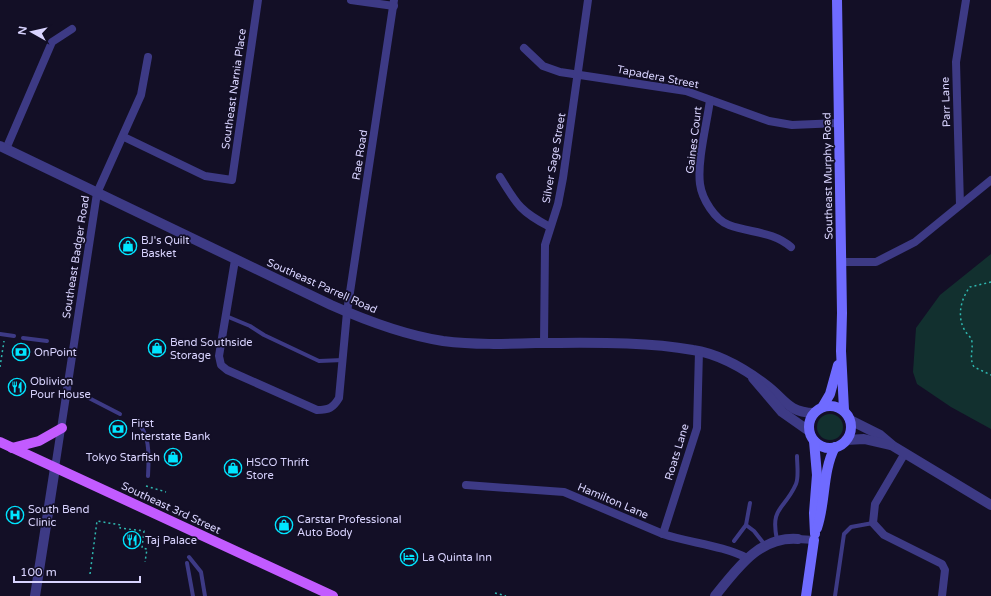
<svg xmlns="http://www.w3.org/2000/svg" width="991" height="596" font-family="'Varela Round',sans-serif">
	<rect width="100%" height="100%" fill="#130f26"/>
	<g fill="#12302f">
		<path d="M991,254V429L951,407L917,384L913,372L916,328L940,295Z"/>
		<circle cx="830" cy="427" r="13"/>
	</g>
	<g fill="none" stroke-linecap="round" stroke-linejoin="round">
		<g stroke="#2fb8b0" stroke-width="1.5" stroke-dasharray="2 3" stroke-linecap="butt">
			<path d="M991,282L970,287C961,298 957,316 964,329C966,334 971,336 972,342C973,351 969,358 974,367L991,375"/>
			<path d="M0,367L4,341"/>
			<path d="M146,486L166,492"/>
			<path d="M90,574L97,521L121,525L120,528L144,531L142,548L147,549L145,562"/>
			<path d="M495,593L506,596"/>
		</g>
		<g stroke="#3d3a85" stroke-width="4">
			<path d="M226,316L250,326L264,335L319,361L343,360"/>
			<path d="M0,334L14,336"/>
			<path d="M23,338L47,341"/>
			<path d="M87,397L120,414"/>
			<path d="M133,420C151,429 149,458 148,476"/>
			<path d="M746,525L754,531L765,545"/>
			<path d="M777,540C770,506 784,511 796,484C799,477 797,464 797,456"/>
			<path d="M734,541L746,525L750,503"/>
			<path d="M189,557L201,572L205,596"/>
			<path d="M187,563L193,596"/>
			<path d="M835,596L844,534L851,527L873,523"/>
		</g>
		<g stroke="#3d3a85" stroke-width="8">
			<path d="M351,0L394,6"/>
			<path d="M524,48L543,66L560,72L686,91L769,121L792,125L839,123"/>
			<path d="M710,100C707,123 697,161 700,184C702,199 715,220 729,225C750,233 773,231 791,247"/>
			<path d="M124,137L205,176L232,180L258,0"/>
			<path d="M6,149L52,42L72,29"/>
			<path d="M500,177C517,205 521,212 550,227"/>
			<path d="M960,205L956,62L966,0"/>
			<path d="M235,260L219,356L221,365L227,370L317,410C329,410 333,408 339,398L347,312L394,0"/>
			<path d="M841,262H876L915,242L991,180"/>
			<path d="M544,343L545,245L558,204L563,178L588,0"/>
			<path d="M905,453L875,504L873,523L884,535L942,564L945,570L942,596"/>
			<path d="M55,468L97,193L141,95L148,57"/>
			<path d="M466,485L564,492L663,534C690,543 721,545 747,558"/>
			<path d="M663,534L697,428L699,351"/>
			<path d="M798,539L814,540"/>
		</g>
		<g stroke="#3d3a85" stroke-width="10">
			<path d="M0,146L331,305C367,321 404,335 443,341C474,345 505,344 536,343C588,343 642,341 693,350C720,354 745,369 766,385C785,399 787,412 814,413"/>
			<path d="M753,378L782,412L809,431"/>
			<path d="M850,420L880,435L893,446L991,505"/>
			<path d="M846,440L864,439L890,445"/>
			<path d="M35,596L55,468"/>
			<path d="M715,596C737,569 759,536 798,539"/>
		</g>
		<g stroke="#6f6bff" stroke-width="10">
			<path d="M837,0L842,313L841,351L844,410"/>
			<circle cx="830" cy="427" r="21"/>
			<path d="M823,406L830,394L838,365"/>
			<path d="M814,441L817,475L814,513L815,534"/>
			<path d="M817,528C826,502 822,472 835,447"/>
			<path d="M806,596L814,540"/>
		</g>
		<g stroke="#c25bff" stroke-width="10">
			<path d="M0,442L333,596"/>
			<path d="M12,448L39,441L62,428"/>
		</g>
	</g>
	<defs>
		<symbol id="shop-ring" viewBox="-11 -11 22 22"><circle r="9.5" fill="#130f26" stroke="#00e5ff" stroke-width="1.5"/><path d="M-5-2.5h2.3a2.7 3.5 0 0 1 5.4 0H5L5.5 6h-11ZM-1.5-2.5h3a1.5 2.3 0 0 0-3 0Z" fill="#00e5ff"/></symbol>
		<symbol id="bank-ring" viewBox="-11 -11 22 22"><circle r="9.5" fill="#130f26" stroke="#00e5ff" stroke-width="1.5"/><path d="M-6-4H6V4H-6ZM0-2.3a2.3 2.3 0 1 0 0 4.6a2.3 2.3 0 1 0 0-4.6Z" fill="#00e5ff"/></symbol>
		<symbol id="restaurant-ring" viewBox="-11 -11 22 22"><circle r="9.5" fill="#130f26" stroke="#00e5ff" stroke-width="1.5"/><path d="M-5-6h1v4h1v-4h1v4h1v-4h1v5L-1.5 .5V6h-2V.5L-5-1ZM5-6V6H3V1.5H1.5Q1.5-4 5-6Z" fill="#00e5ff"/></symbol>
		<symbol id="hospital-ring" viewBox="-11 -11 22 22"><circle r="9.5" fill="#130f26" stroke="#00e5ff" stroke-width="1.5"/><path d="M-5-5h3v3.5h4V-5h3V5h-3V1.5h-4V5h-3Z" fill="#00e5ff"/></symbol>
		<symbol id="hotel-ring" viewBox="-11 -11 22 22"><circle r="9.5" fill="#130f26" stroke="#00e5ff" stroke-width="1.5"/><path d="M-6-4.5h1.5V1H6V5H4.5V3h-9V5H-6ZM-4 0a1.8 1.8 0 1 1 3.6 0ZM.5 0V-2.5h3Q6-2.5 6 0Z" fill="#00e5ff"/></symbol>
	</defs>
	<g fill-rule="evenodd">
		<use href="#shop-ring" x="118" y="236" width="20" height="20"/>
		<use href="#shop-ring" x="147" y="338" width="20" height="20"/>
		<use href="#bank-ring" x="11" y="342" width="20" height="20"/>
		<use href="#restaurant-ring" x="7" y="377" width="20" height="20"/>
		<use href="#bank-ring" x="108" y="419" width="20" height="20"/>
		<use href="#shop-ring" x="163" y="447" width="20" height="20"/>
		<use href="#shop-ring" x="223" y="458" width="20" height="20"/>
		<use href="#hospital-ring" x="5" y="505" width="20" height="20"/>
		<use href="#shop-ring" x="274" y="515" width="20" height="20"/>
		<use href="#restaurant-ring" x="122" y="530" width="20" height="20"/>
		<use href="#hotel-ring" x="399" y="547" width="20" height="20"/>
	</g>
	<g text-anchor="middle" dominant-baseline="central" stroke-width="3.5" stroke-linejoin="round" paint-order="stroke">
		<g font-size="11" fill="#d9d4ff" stroke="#130f26">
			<text transform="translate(658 77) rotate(11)">Tapadera Street</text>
			<text transform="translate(234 89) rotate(-82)">Southeast Narnia Place</text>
			<text transform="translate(946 102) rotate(-92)">Parr Lane</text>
			<text transform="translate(694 140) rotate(-83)">Gaines Court</text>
			<text transform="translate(360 155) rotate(-81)">Rae Road</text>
			<text transform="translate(554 158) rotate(-80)">Silver Sage Street</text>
			<text transform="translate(828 176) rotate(-91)">Southeast Murphy Road</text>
			<text transform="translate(76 257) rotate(-81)">Southeast Badger Road</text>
			<text transform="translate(322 286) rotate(24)">Southeast Parrell Road</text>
			<text transform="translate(677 452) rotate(-73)">Roats Lane</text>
			<text transform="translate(613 501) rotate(23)">Hamilton Lane</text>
			<text transform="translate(171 508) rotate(25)">Southeast 3rd Street</text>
		</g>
		<g font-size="11" fill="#d9d4ff" stroke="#130f26" text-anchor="start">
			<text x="141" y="240">BJ's Quilt<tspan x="141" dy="13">Basket</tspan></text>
			<text x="170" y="342">Bend Southside<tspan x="170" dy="13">Storage</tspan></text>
			<text x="34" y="352">OnPoint</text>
			<text x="30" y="381">Oblivion<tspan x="30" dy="13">Pour House</tspan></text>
			<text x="131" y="423">First<tspan x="131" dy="13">Interstate Bank</tspan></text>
			<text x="160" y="457" text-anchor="end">Tokyo Starfish</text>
			<text x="246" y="462">HSCO Thrift<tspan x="246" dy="13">Store</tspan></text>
			<text x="28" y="509">South Bend<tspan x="28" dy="13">Clinic</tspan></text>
			<text x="297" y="519">Carstar Professional<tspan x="297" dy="13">Auto Body</tspan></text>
			<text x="145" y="540">Taj Palace</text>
			<text x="422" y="557">La Quinta Inn</text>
		</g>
	</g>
	<g transform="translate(32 32) rotate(278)" stroke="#130f26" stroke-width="3" paint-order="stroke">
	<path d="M0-3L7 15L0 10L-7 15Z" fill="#d9d4ff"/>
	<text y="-6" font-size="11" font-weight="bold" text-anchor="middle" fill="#d9d4ff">N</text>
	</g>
	<path d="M14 576v6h126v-6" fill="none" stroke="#d9d4ff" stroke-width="2"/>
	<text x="20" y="576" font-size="12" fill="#d9d4ff" stroke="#130f26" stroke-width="3" paint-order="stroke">100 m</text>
</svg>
